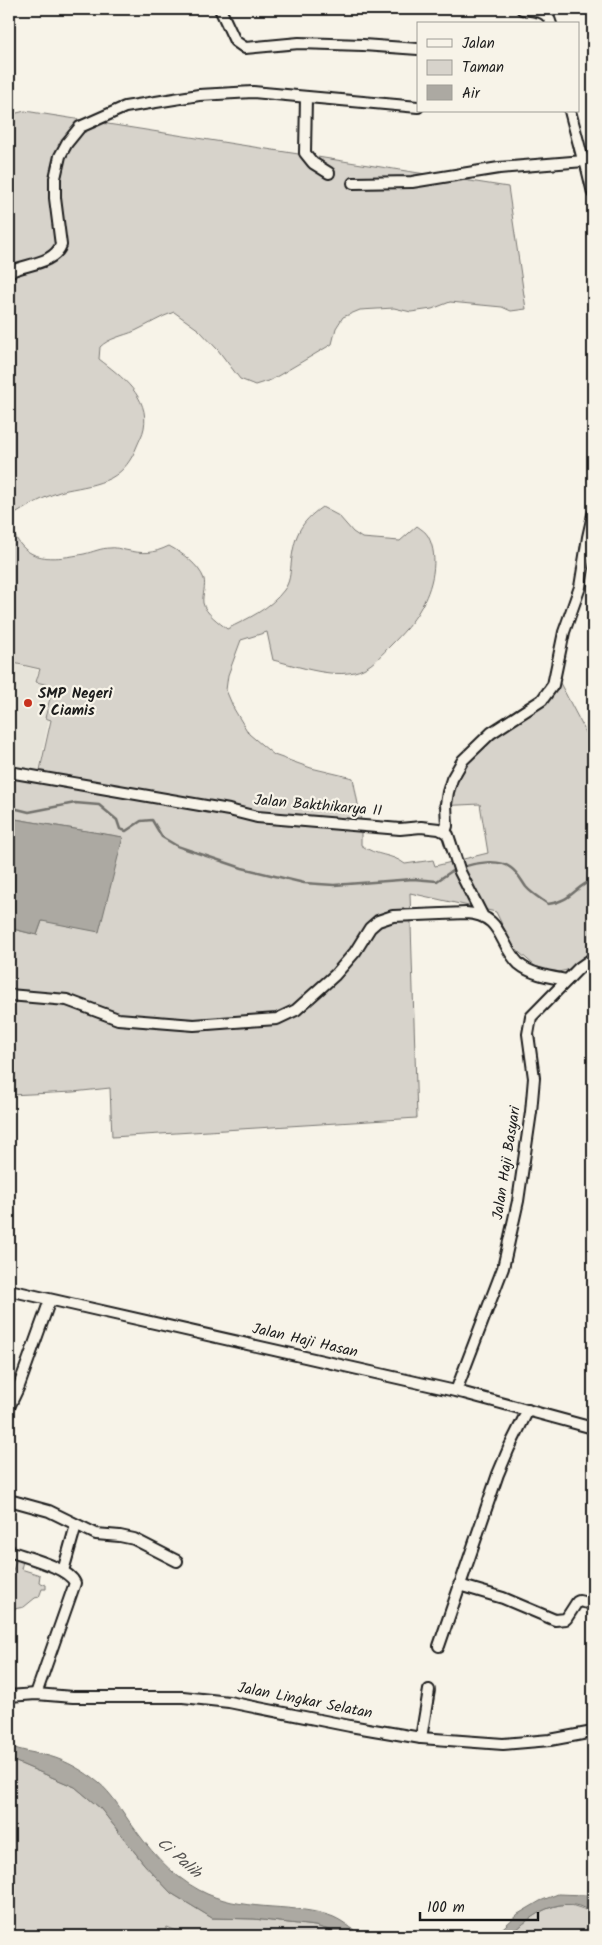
<svg xmlns="http://www.w3.org/2000/svg" width="602" height="1945" font-family="Kalam,sans-serif">
	<rect width="100%" height="100%" fill="#f7f3e8"/>
	<filter id="ink" filterUnits="userSpaceOnUse"><feTurbulence type="fractalNoise" baseFrequency=".02" numOctaves="2"/><feDisplacementMap in="SourceGraphic" scale="10" xChannelSelector="R" yChannelSelector="G"/><feConvolveMatrix kernelMatrix="1 2 1 2 8 2 1 2 1" color-interpolation-filters="sRGB"/></filter>
	<g filter="url(#ink)">
		<path fill="#e6e3d9" d="M9,663L38,670L35,683L51,687L44,719L49,720L38,774L9,768Z"/>
		<g fill="#d7d3cb" stroke="#7a7874">
			<path d="M25,111L508,187L526,309L511,311L502,307L450,302L432,309L411,312L394,308L360,310L343,317L336,328L332,344L271,380L255,385L240,379L218,350L199,330L174,312C160,317 148,325 135,331C123,336 109,338 100,347L99,359C121,376 150,397 144,428C143,434 139,441 137,446C132,459 124,471 111,478C97,485 82,487 67,490C46,495 26,507 9,518V115Z"/>
			<path d="M322,507L339,516L353,532L362,538L400,541L417,526C421,529 426,532 428,536C440,558 432,589 420,609C413,622 402,634 391,645C383,653 374,664 363,669C338,681 298,666 273,660L267,632L241,640L228,675L226,690L234,709L249,734L274,755L311,768L353,778L361,820V845C377,857 391,853 405,864L433,860L435,866L488,853L480,804L438,806C445,790 451,774 460,760C478,730 529,699 560,683L593,746V953L567,970L554,973L535,966L513,947L496,912L410,893L417,1118L112,1137L110,1088L73,1092L9,1095V928L37,935L42,921L122,837L9,818V775L38,779L51,720L45,718L53,686L36,682L40,669L9,662V519C20,563 47,561 84,554C93,552 101,548 110,548C115,547 120,549 125,550C144,554 152,554 169,546C182,553 199,565 204,579C206,586 202,595 203,603C205,613 220,623 227,629C247,619 270,609 284,590C290,582 290,574 291,565C294,537 299,523 322,507Z"/>
			<path d="M17,1559L23,1561L21,1569L40,1575L39,1582L46,1585V1589H42L39,1597L35,1598L24,1607L9,1610V1581Z"/>
			<path d="M9,1759L75,1787L100,1808L144,1864L171,1893L212,1918L254,1919L315,1926L329,1930L342,1936H189L167,1927L162,1936H9Z"/>
			<path d="M568,1904L593,1912V1936H510C527,1919 543,1906 568,1904Z"/>
		</g>
		<g fill="#aca9a2" stroke="#72716c">
			<path d="M9,818L123,837L99,932L42,921L37,935L9,928Z"/>
			<path d="M9,1746C22,1751 35,1753 49,1756C67,1761 84,1771 99,1783C111,1793 120,1808 129,1821C148,1848 169,1874 199,1890C242,1913 284,1902 328,1915C342,1919 351,1929 363,1936H342L329,1930L315,1926L254,1919L212,1918L171,1893L144,1864L100,1808L75,1787L9,1759Z"/>
			<path d="M558,1894L586,1895L593,1898V1912C561,1893 533,1913 510,1936H494L518,1914L540,1901Z"/>
		</g>
		<g fill="none" stroke-linecap="round" stroke-linejoin="round">
			<g stroke="#72716c" stroke-width="2.5">
				<path d="M9,807L29,812L75,803L99,805L117,820L120,829L126,831L141,821L152,820L162,837L177,846L242,868L304,883L334,885L413,879L437,881L455,869"/>
				<path d="M460,868C474,863 499,858 511,868C518,873 521,880 526,887C532,894 541,899 548,904C572,901 574,887 593,880"/>
			</g>
			<defs>
				<g id="minor">
					<path d="M220,9L235,41L245,48L299,43L363,45L418,49"/>
					<path d="M522,9C534,11 548,10 551,24"/>
					<path d="M306,97L305,153L313,163L329,173"/>
					<path d="M570,111L582,156L586,161L593,162"/>
					<path d="M585,160L593,193"/>
					<path d="M353,183L412,182L499,168L584,161"/>
					<path d="M9,272C25,264 54,264 61,245L55,198V178L60,156L67,143L80,127L125,107L199,95L253,92L418,107"/>
					<path d="M9,772L229,810L257,817L400,829L421,827L439,829L445,832L448,835L460,872L482,915"/>
					<path d="M445,832L447,826L446,804L448,792L452,779L463,760L491,733L542,700L553,685L564,632L580,587L588,537L593,515"/>
					<path d="M9,995L67,1000L118,1019L194,1025L277,1019L296,1010L335,975L355,952L370,928L378,921L393,916L466,913C503,915 498,943 519,964C532,975 551,977 567,980"/>
					<path d="M9,1290L464,1393L593,1428"/>
					<path d="M456,1391L503,1268L518,1201L531,1112L534,1078L528,1034L531,1017L579,968L593,958"/>
					<path d="M9,1407L19,1386L50,1300"/>
					<path d="M9,1500L49,1511L96,1534L120,1536L134,1539L177,1561"/>
					<path d="M9,1551C25,1557 68,1567 75,1583L36,1694"/>
					<path d="M63,1571L76,1525"/>
					<path d="M459,1585L503,1598L555,1620L566,1619L577,1602L579,1601L593,1604"/>
					<path d="M439,1646L498,1474L509,1448L528,1410"/>
					<path d="M9,1696L36,1694L73,1697H183L229,1702L350,1726L421,1738L503,1744L550,1740L593,1732"/>
					<path d="M421,1738L429,1690"/>
				</g>
			</defs>
			<use href="#minor" stroke="#1c1c1c" stroke-width="14"/>
			<use href="#minor" stroke="#f7f3e8" stroke-width="10"/>
		</g>
	</g>
	<circle fill="#c8321e" stroke="#f7f3e8" stroke-width="2" cx="28" cy="703" r="5"/>
	<g text-anchor="middle" dominant-baseline="central" stroke-width="4.5" stroke-linejoin="round" paint-order="stroke">
		<g font-size="15" font-weight="bold" fill="#1c1c1c" stroke="#f7f3e8" text-anchor="start">
			<text x="38" y="694">SMP Negeri<tspan x="38" dy="17">7 Ciamis</tspan></text>
		</g>
		<g font-size="15" fill="#1c1c1c" stroke="#f7f3e8">
			<text transform="translate(318 806) rotate(5)">Jalan Bakthikarya II</text>
			<text transform="translate(507 1163) rotate(-81)">Jalan Haji Basyari</text>
			<text transform="translate(305 1341) rotate(13)">Jalan Haji Hasan</text>
			<text transform="translate(305 1701) rotate(11)">Jalan Lingkar Selatan</text>
		</g>
		<g font-size="16" font-style="italic" fill="#565452" stroke="#f7f3e8">
			<text transform="translate(179 1858) rotate(41)">Ci Palih</text>
		</g>
	</g>
	<rect width="602" height="1945" fill="none" stroke="#f7f3e8" stroke-width="30"/>
	<rect x="15" y="15" width="572" height="1915" fill="none" stroke="#1c1c1c" stroke-width="2" filter="url(#ink)"/>
	<rect x="417" y="22" width="162" height="90" fill="#f7f3e8" stroke="#9f9d96"/>
	<rect x="427" y="39" width="25" height="8" fill="#f7f3e8" stroke="#9f9d96"/>
	<text x="462" y="48" font-size="15" fill="#1c1c1c">Jalan</text>
	<rect x="427" y="60" width="25" height="15" fill="#d7d3cb" stroke="#9f9d96"/>
	<text x="462" y="72" font-size="15" fill="#1c1c1c">Taman</text>
	<rect x="427" y="85" width="25" height="15" fill="#aca9a2" stroke="#9f9d96"/>
	<text x="462" y="98" font-size="15" fill="#1c1c1c">Air</text>
	<path d="M420 1912v8h118v-8" fill="none" stroke="#1c1c1c" stroke-width="2.5"/>
	<text x="427" y="1912" font-size="15" fill="#1c1c1c" stroke="#f7f3e8" stroke-width="4" paint-order="stroke">100 m</text>
</svg>
